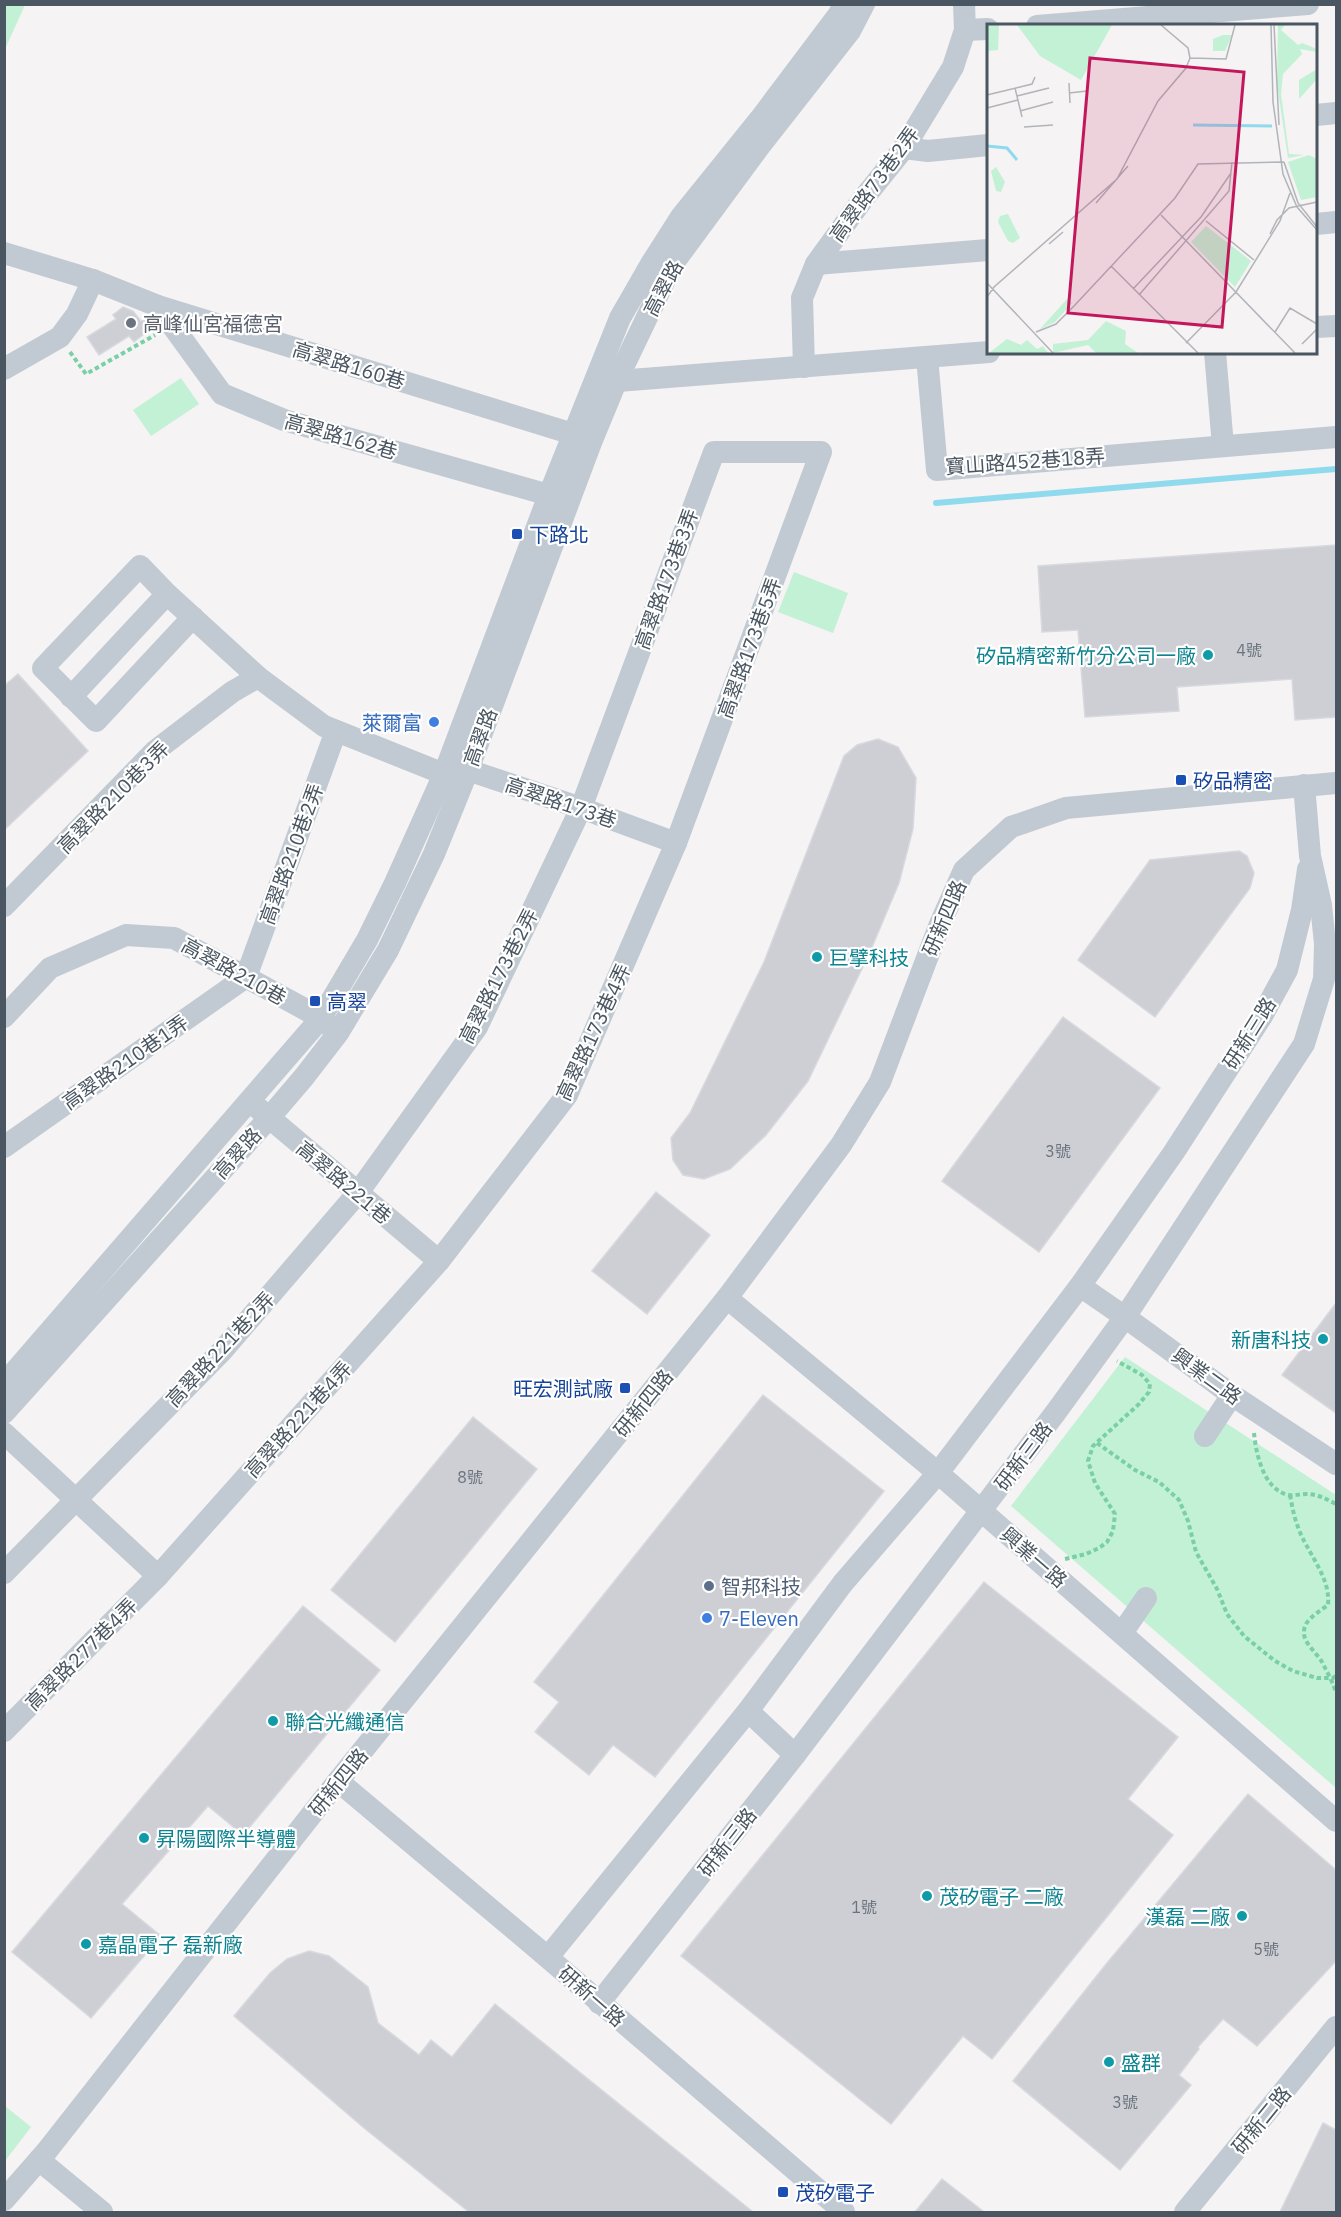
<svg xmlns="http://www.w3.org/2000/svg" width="1341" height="2217" font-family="'IBM Plex Sans','Noto Sans TC',sans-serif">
	<rect width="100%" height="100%" fill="#f5f3f3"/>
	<g fill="#c3f1d5">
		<path d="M5,4L25,5L5,49L4,5Z"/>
		<path d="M181,378L199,404L151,436L133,410Z"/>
		<path d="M794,572L848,593L833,633L778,612Z"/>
		<path d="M1125,1357L1336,1495V1788L1011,1506Z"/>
		<path d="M5,2106L31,2127L5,2161H4Z"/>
	</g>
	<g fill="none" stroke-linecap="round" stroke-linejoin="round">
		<path stroke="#90daee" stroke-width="6" d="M936,503L1336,469"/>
	</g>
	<g fill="#cdcfd5" stroke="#d7d9de" stroke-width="1.5">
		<path d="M123,307L133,311L141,321L152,320L155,325L134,342L129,336L99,355L87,337L116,319L113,315Z"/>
		<path d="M1336,545V717L1295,720L1292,679L1177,687L1179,711L1085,717L1078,630L1042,632L1038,566Z"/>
		<path d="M18,674L88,751L4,830V686Z"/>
		<path d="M878,739L898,747L916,778L913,829L899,883L870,952L808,1081L766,1135L730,1169L704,1179L683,1175L673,1160L671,1138L690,1113L764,962L844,756L857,745Z"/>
		<path d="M1239,851L1247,856L1254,873L1250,888L1155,1017L1078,960L1150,860Z"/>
		<path d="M1063,1017L1160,1088L1039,1252L942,1181Z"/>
		<path d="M656,1192L710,1235L647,1314L592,1271Z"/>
		<path d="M1336,1303V1413L1282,1375Z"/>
		<path d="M763,1395L884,1491L655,1777L613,1745L589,1775L535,1732L559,1702L534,1682Z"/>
		<path d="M473,1417L537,1469L395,1642L331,1590Z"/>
		<path d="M984,1582L1178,1737L1128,1799L1173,1835L992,2059L963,2036L891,2124L681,1956Z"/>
		<path d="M303,1606L380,1670L243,1835L208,1806L122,1904L161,1936L91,2018L12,1952Z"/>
		<path d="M1248,1794L1336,1870V1961L1257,2046L1223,2019L1198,2047L1199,2049L1179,2075L1191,2085L1120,2170L1013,2081L1107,1963Z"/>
		<path d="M309,1951L329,1956L368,1987L378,2023L419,2055L431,2040L452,2057L495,2004L753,2212H469L364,2128L234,2016L270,1973L287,1959Z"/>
		<path d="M1323,2123L1336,2130V2212H1280Z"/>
		<path d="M942,2179L984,2212H915Z"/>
	</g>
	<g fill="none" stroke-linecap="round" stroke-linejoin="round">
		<g stroke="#7ad0a6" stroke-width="4" stroke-dasharray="4.5 3" stroke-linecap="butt">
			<path d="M70,352L86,374L155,335"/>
			<path d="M1254,1433C1256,1453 1263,1489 1288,1495C1294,1496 1300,1494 1306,1494C1318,1494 1326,1499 1336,1504"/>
			<path d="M1097,1443L1135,1470L1159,1482L1179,1500L1188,1521L1196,1552L1217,1589L1227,1614L1244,1636L1275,1661L1293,1671L1317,1678H1333L1336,1676"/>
			<path d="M1290,1495C1292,1506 1294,1517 1298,1527C1307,1553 1331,1577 1328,1605C1321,1610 1310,1617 1306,1624C1298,1640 1315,1650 1322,1662C1327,1672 1333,1682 1336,1693"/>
			<path d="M1065,1559L1086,1554L1099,1548L1107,1542L1113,1531L1115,1514L1095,1483L1088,1461L1093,1446L1139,1404L1149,1392L1150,1384L1142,1375L1117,1361"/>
		</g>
		<g stroke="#c1cad2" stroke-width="22">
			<path d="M1037,26L1308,4"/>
			<path d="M965,30L988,29"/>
			<path d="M1316,115L1336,113"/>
			<path d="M904,148L928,151L988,145"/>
			<path d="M1316,224L1336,222"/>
			<path d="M4,253L93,280L158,306L586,438"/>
			<path d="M816,264L988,250"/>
			<path d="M158,306L222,394L284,420L563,499"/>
			<path d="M1316,327L1336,326"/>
			<path d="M1215,352L1223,446"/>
			<path d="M927,357L937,470L1336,437"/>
			<path d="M804,367L802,298L816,264L863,199L904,148L953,67L965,30L964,4"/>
			<path d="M4,369L60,337L77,314L93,280"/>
			<path d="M605,382L989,352"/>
			<path d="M193,617L96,721L43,668L140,566L167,594L258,677L324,726L444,774L468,770L581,808L676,843"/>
			<path d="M71,697L167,594"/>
			<path d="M4,906L155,751L232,692L258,677"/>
			<path d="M4,1017L50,968L126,935L174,938L321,1018L332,1028"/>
			<path d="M259,1109L439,1261"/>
			<path d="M4,1147L246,977L336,731"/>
			<path d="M1080,1286L1125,1317L1232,1395L1336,1464"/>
			<path d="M727,1298L938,1473L1336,1821"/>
			<path d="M4,1384L321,1018L367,940L395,883L444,774L549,495L620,318L651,264L681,217L760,119L839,14L844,4"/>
			<path d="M4,1413L269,1118L304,1077L338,1033L388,950L434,854L468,770L592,440L616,382L672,265L759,147L850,31L864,4"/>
			<path d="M4,1433L158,1576"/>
			<path d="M1205,1436L1232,1395"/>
			<path d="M4,1573L222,1351L357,1194L477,1027L581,808L714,452H821L676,843L567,1095L439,1261L158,1576L4,1731"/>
			<path d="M1122,1633L1146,1598"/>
			<path d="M748,1711L795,1755"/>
			<path d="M338,1781L539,1950L844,2212"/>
			<path d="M548,1957L748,1711L843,1583L938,1473L1080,1286L1174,1152L1262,1016L1287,970L1302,910L1308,869"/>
			<path d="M599,2003L795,1755L1056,1412L1125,1317L1304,1044L1324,979L1325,944L1321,905L1310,856L1304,785"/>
			<path d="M39,2160L102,2212"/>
			<path d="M4,2200L46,2152L338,1781L727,1298L841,1145L880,1082L940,924L964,870L1011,827L1066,808L1336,783"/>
			<path d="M1185,2212L1336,2027"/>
		</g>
	</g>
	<circle fill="#6b7280" stroke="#fff" stroke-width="2" cx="131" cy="323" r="6"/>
	<g fill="#1a4fb4" stroke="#fff" stroke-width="2">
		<rect x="511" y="528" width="12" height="12" rx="3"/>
		<rect x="1175" y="774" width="12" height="12" rx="3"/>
		<rect x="309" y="995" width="12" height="12" rx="3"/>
		<rect x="619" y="1382" width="12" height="12" rx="3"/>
		<rect x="777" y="2186" width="12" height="12" rx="3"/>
	</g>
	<g fill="#0f9aa8" stroke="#fff" stroke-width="2">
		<circle cx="1208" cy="655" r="6"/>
		<circle cx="817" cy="957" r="6"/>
		<circle cx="1323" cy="1339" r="6"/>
		<circle cx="273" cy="1721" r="6"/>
		<circle cx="144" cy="1838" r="6"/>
		<circle cx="927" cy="1896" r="6"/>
		<circle cx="1242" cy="1916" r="6"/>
		<circle cx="86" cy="1944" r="6"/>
		<circle cx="1109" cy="2062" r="6"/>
	</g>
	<g fill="#3f7fe0" stroke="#fff" stroke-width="2">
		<circle cx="434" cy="722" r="6"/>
		<circle cx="707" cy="1618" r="6"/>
	</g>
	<circle fill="#5c6f8a" stroke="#fff" stroke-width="2" cx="709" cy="1586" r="6"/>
	<g text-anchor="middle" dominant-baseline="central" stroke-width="4.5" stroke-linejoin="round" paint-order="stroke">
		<g font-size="16" fill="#6b747e">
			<text x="1249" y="650">4號</text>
			<text x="1058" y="1151">3號</text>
			<text x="470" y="1477">8號</text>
			<text x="864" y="1907">1號</text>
			<text x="1266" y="1949">5號</text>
			<text x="1125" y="2102">3號</text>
		</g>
		<g font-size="20" fill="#4a5661" stroke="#fff">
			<text transform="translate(874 184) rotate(-54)">高翠路73巷2弄</text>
			<text transform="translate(663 288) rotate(-62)">高翠路</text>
			<text transform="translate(349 365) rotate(17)">高翠路160巷</text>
			<text transform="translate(341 436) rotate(16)">高翠路162巷</text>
			<text transform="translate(1025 461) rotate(-4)">寶山路452巷18弄</text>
			<text transform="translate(666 579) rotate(-70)">高翠路173巷3弄</text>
			<text transform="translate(749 648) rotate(-70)">高翠路173巷5弄</text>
			<text transform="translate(480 737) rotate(-70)">高翠路</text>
			<text transform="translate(113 797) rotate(-45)">高翠路210巷3弄</text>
			<text transform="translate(561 802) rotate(19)">高翠路173巷</text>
			<text transform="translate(291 854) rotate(-70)">高翠路210巷2弄</text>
			<text transform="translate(944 918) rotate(-67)">研新四路</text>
			<text transform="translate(234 971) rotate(29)">高翠路210巷</text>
			<text transform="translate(498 976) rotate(-63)">高翠路173巷2弄</text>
			<text transform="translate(593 1032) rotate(-65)">高翠路173巷4弄</text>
			<text transform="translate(1249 1033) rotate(-58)">研新三路</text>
			<text transform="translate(125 1062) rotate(-35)">高翠路210巷1弄</text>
			<text transform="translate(237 1153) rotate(-48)">高翠路</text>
			<text transform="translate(344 1182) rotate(40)">高翠路221巷</text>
			<text transform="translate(220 1349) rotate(-47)">高翠路221巷2弄</text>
			<text transform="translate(1207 1376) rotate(36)">興業二路</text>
			<text transform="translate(643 1403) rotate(-51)">研新四路</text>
			<text transform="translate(298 1419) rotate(-48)">高翠路221巷4弄</text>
			<text transform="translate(1023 1456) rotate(-53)">研新三路</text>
			<text transform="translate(1034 1557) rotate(41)">興業一路</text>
			<text transform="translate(81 1654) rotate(-45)">高翠路277巷4弄</text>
			<text transform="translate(338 1782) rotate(-51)">研新四路</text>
			<text transform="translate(727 1842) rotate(-52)">研新三路</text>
			<text transform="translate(592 1996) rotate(41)">研新一路</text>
			<text transform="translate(1261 2120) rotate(-51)">研新二路</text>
		</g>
		<g font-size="20" fill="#5b616d" stroke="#fff" text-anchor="start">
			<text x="143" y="323">高峰仙宮福德宮</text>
		</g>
		<g font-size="20" fill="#164399" stroke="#fff" text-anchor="start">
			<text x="529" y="534">下路北</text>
			<text x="1193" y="780">矽品精密</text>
			<text x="327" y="1001">高翠</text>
			<text x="613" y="1388" text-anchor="end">旺宏測試廠</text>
			<text x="795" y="2192">茂矽電子</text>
		</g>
		<g font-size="20" fill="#0d838f" stroke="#fff" text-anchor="start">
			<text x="1196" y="655" text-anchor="end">矽品精密新竹分公司一廠</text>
			<text x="829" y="957">巨擘科技</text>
			<text x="1311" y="1339" text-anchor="end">新唐科技</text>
			<text x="285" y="1721">聯合光纖通信</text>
			<text x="156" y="1838">昇陽國際半導體</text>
			<text x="939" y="1896">茂矽電子 二廠</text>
			<text x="1230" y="1916" text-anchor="end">漢磊 二廠</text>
			<text x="98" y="1944">嘉晶電子 磊新廠</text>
			<text x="1121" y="2062">盛群</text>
		</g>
		<g font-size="20" fill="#366cbe" stroke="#fff" text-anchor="end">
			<text x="422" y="722">萊爾富</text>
			<text x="719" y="1618" text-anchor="start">7-Eleven</text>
		</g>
		<g font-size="20" fill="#4e5e75" stroke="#fff" text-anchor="start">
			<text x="721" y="1586">智邦科技</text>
		</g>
	</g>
	<g transform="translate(987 24)">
		<rect width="330" height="330" fill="#f5f3f3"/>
		<path d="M0,1H12L11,26L0,27ZM30,1H125L94,56L53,32ZM291,1H298L294,6L311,21L315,19L330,25V28L313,25L315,30L296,50L294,70L302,130L317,131L301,134L290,60ZM236,11H245L238,27H226V15ZM330,45V55L312,75V56ZM322,131L330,135V173L314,176L301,138ZM9,143L18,158L14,168L9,167L4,147ZM21,190L33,214L26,219L21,217L11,198L13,192ZM219,202L264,237L248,263L204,218ZM80,275L85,279L68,298L53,305ZM119,297L139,307L138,320L151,329H109L101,321L66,329V320L101,316ZM20,315L34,321L40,316L50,325L56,322L61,329H0V324L2,329Z" fill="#c3f1d5"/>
		<path fill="none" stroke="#90daee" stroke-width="3" d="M206,101L285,102M0,122L20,124L30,136"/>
		<path fill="none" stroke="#b1b4b9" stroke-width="1.5" d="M284,1L286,78L296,150L310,183L330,206M287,1L292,101M203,34L239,35L248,1M82,59L83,79M28,64L35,93M82,69L100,67M0,71L45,60L48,53M30,72L62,64M0,84L31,76M33,87L66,78M37,103L66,101M297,138L311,179L330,203M109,179L141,142M174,191L308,329M219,197L267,236M283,210L290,196L302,184L330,178M62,220L76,208M124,242L211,329M0,259L66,329M146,265L214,193L244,149M152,271L242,167L245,138M0,289V273L7,263L130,155L171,77L199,44L203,34L201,24L174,1M49,308L69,300L87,282L188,174L211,140L297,138M288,308L303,284L330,300M199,319L249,268L293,197L303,169M315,320L330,305"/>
		<path fill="#c2185b" fill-opacity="0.15" stroke="#c2185b" stroke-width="3" d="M103,34L257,48L235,303L81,289Z"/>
		<rect width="330" height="330" fill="none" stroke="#4a5661" stroke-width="3"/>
	</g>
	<rect width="1341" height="2217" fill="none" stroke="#4a5661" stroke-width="12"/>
</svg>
